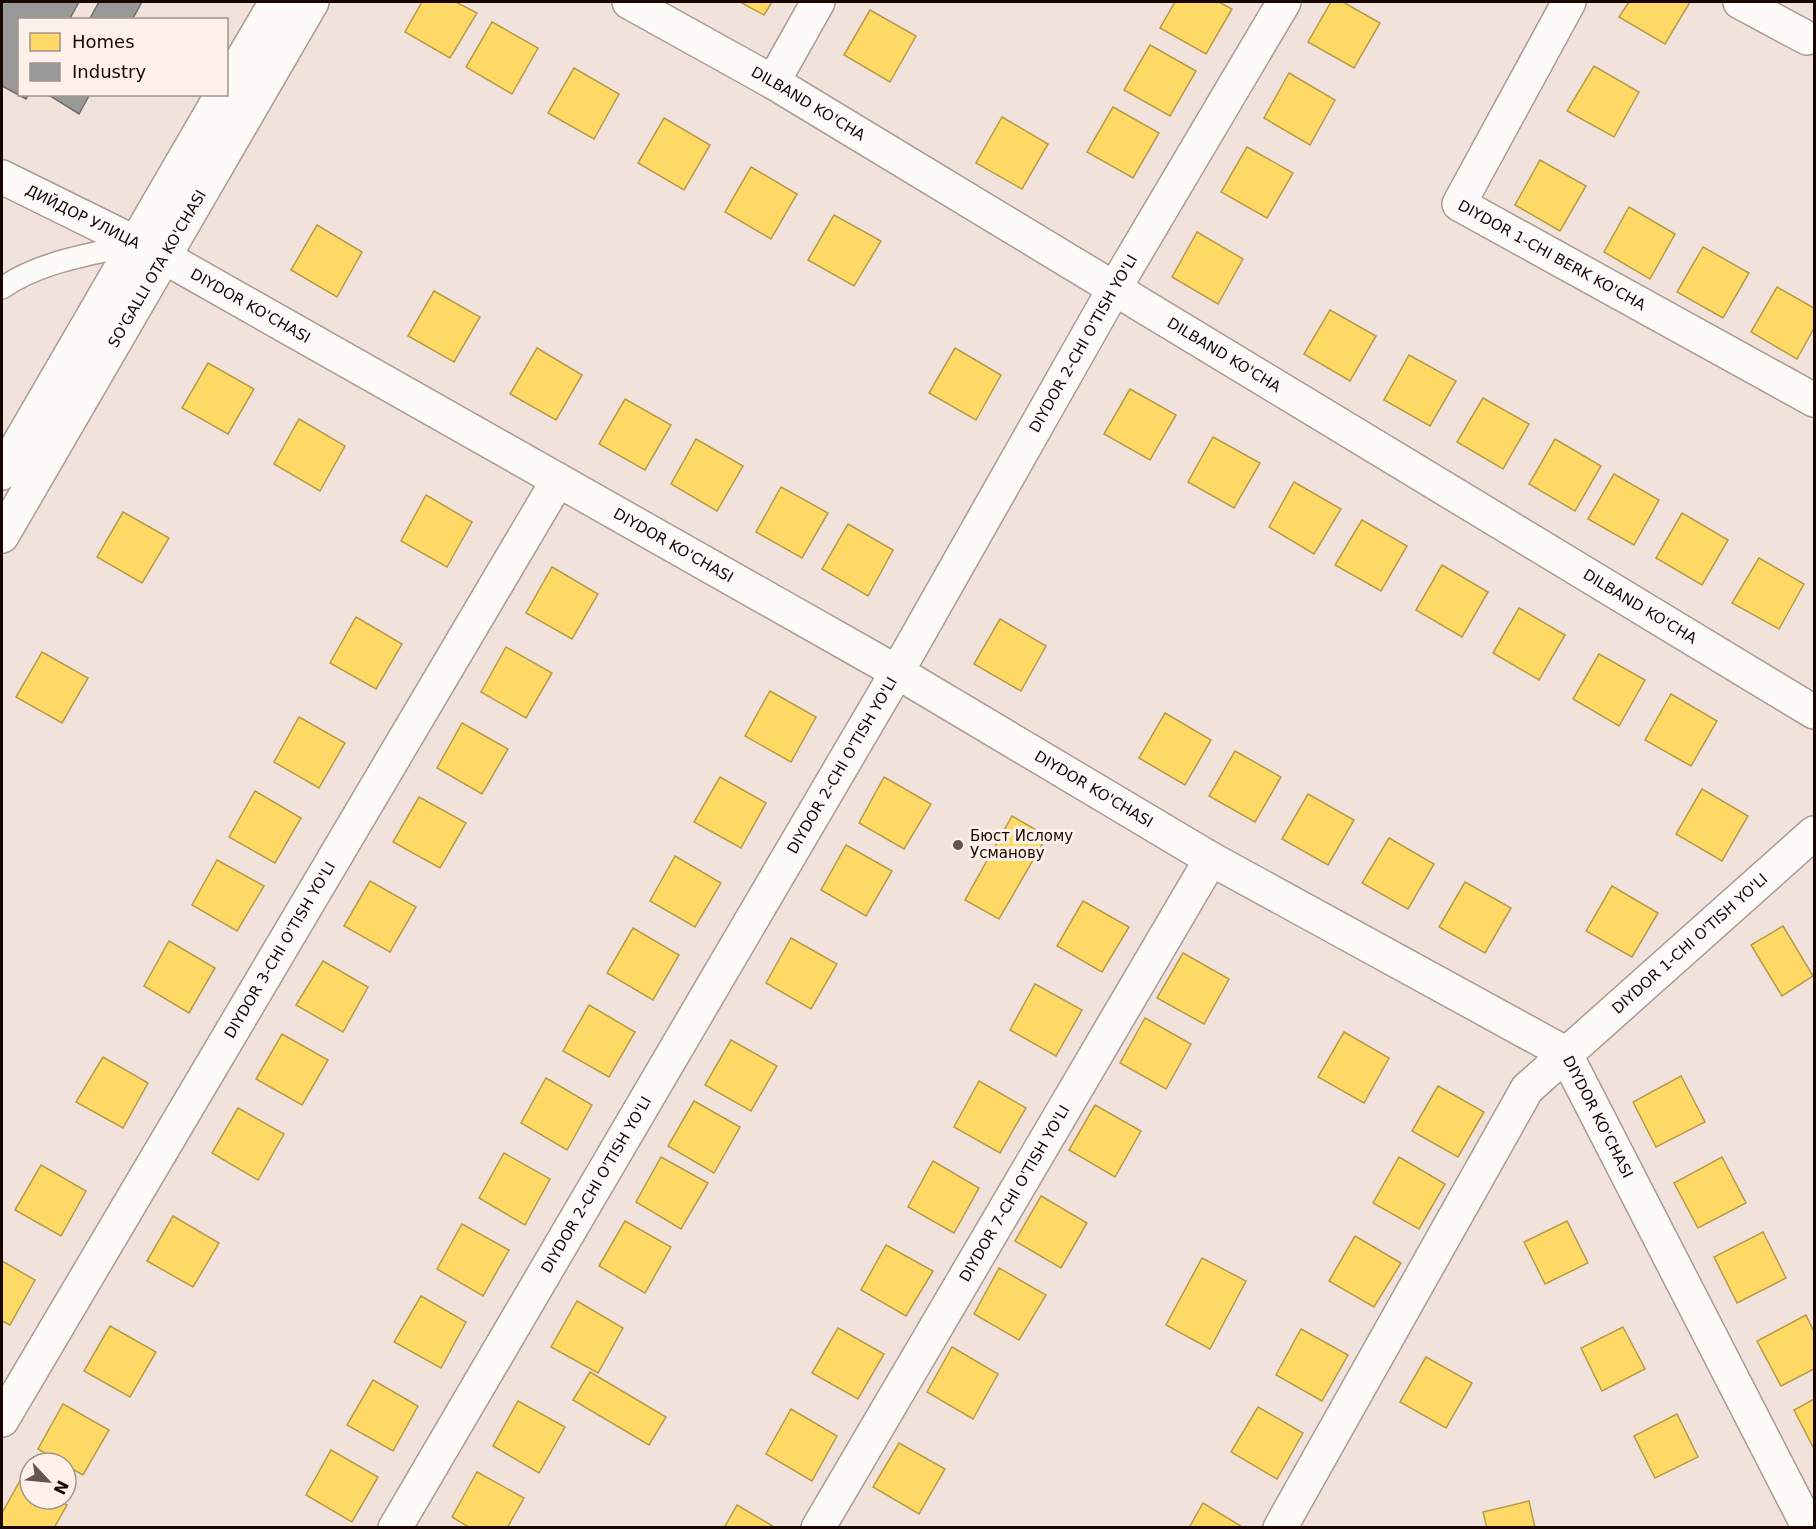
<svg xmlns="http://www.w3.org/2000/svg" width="1816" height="1529" font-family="'DejaVu Sans',sans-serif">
	<rect width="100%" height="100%" fill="#f1e3db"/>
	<g fill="#ffd966" stroke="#ba9a47" stroke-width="1.5">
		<path d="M422,2H456L477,13L450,58L405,32Z"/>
		<path d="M740,2H772L764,15Z"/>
		<path d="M1175,2H1219L1232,9L1206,54L1160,28Z"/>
		<path d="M1331,2H1343L1380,23L1354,68L1308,42Z"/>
		<path d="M1629,2H1690L1665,44L1619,17Z"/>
		<path d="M870,10L916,36L890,82L844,55Z"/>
		<path d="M492,22L538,48L512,94L466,67Z"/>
		<path d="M1150,45L1196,71L1170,116L1124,90Z"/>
		<path d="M1594,66L1639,92L1614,137L1567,111Z"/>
		<path d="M574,68L619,94L594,139L548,113Z"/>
		<path d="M1289,73L1335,100L1310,145L1264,118Z"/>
		<path d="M1113,107L1159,133L1133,178L1087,152Z"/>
		<path d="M1002,117L1048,144L1022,189L976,163Z"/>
		<path d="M664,118L710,145L684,190L638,163Z"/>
		<path d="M1247,147L1293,173L1267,218L1221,192Z"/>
		<path d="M1540,160L1586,186L1560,231L1515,205Z"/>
		<path d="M751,167L797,194L771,239L725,212Z"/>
		<path d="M1629,207L1675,234L1650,279L1604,252Z"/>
		<path d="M834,215L881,241L854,286L808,260Z"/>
		<path d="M317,225L362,252L337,297L291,270Z"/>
		<path d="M1197,232L1243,259L1218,304L1172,277Z"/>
		<path d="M1703,247L1749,273L1723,318L1677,292Z"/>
		<path d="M1777,287L1814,308V328L1797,359L1751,332Z"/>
		<path d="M434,291L480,317L454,362L408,336Z"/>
		<path d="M1330,310L1376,336L1350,381L1304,354Z"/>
		<path d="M537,348L582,375L556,420L510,394Z"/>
		<path d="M955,348L1001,375L976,420L929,393Z"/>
		<path d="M1409,355L1456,381L1430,426L1384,400Z"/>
		<path d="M208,363L254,389L228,434L182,408Z"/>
		<path d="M1130,389L1176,415L1150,460L1104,434Z"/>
		<path d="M1483,398L1529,424L1503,469L1457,442Z"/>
		<path d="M625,399L671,425L645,470L599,444Z"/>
		<path d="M299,419L345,446L320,491L274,464Z"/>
		<path d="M1213,437L1260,463L1234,508L1188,482Z"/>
		<path d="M696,439L743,466L717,511L671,484Z"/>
		<path d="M1555,439L1601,466L1575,511L1529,484Z"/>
		<path d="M1614,474L1659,500L1634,545L1588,519Z"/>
		<path d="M1294,482L1341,509L1314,554L1269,527Z"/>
		<path d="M781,487L828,513L802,558L756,532Z"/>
		<path d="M426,495L472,522L447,567L401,541Z"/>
		<path d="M123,512L169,538L142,583L97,557Z"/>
		<path d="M1682,513L1728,540L1702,585L1656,558Z"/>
		<path d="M1362,520L1407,546L1381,591L1335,565Z"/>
		<path d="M848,524L893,550L868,596L822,569Z"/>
		<path d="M1759,558L1804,584L1779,629L1732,603Z"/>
		<path d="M1442,565L1488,592L1462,637L1416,610Z"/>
		<path d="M552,567L598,594L572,639L526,613Z"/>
		<path d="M1519,608L1565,635L1539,680L1493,653Z"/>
		<path d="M356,617L402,644L376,689L330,663Z"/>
		<path d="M1000,619L1046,646L1021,691L974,664Z"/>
		<path d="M506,647L552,673L526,718L481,692Z"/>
		<path d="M42,652L88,678L62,723L16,697Z"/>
		<path d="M1599,654L1645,680L1619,726L1573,699Z"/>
		<path d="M770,691L816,717L791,762L745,736Z"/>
		<path d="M1671,694L1717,721L1691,766L1645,740Z"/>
		<path d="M1165,713L1211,740L1185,785L1139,758Z"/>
		<path d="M299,717L345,743L319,788L274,762Z"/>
		<path d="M462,723L508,749L482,794L437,768Z"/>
		<path d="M1235,751L1281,777L1255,822L1209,796Z"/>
		<path d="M720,777L766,803L741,848L694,822Z"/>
		<path d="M884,777L931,804L904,849L859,823Z"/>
		<path d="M1702,789L1748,816L1722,861L1676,834Z"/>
		<path d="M255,791L301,818L275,863L229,837Z"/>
		<path d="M1308,794L1354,820L1328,865L1282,839Z"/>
		<path d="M419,797L466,823L440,868L393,842Z"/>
		<path d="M1012,816L1047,836L999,919L965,900Z"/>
		<path d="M1389,838L1434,864L1408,909L1362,883Z"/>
		<path d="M846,845L892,871L866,916L821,890Z"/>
		<path d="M675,856L721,883L695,927L650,901Z"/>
		<path d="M217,860L264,886L237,931L192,905Z"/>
		<path d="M370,881L416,907L390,952L344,926Z"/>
		<path d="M1465,882L1511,908L1485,953L1439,927Z"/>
		<path d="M1612,886L1658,913L1632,957L1586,931Z"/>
		<path d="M1083,901L1129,927L1102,972L1057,946Z"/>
		<path d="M1783,926L1813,976L1782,996L1751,945Z"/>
		<path d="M633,928L679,955L653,1000L607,973Z"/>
		<path d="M791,938L837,964L811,1009L766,983Z"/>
		<path d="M169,941L215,968L189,1013L144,986Z"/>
		<path d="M1183,953L1229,979L1204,1024L1157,998Z"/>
		<path d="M323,961L368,987L343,1032L296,1005Z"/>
		<path d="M1035,984L1082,1010L1056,1056L1010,1030Z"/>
		<path d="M589,1005L635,1032L609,1077L563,1051Z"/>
		<path d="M1145,1018L1191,1044L1166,1089L1120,1063Z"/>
		<path d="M1344,1032L1389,1058L1364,1103L1318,1077Z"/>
		<path d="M282,1034L328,1060L302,1105L256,1079Z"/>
		<path d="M731,1040L777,1066L751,1111L705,1085Z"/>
		<path d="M103,1057L148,1083L123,1128L76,1102Z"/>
		<path d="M1681,1076L1705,1122L1656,1147L1633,1102Z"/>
		<path d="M546,1078L592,1105L567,1150L521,1123Z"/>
		<path d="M979,1081L1026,1108L1000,1153L954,1127Z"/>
		<path d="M1438,1086L1484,1112L1458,1157L1412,1131Z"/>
		<path d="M694,1101L740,1127L714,1173L668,1146Z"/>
		<path d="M1095,1105L1141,1131L1115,1177L1069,1150Z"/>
		<path d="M238,1108L284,1134L258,1180L212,1153Z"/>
		<path d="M504,1153L550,1179L525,1225L479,1198Z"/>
		<path d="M661,1157L708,1183L681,1229L636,1202Z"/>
		<path d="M1399,1157L1445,1184L1419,1229L1373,1203Z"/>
		<path d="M1722,1157L1746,1203L1698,1228L1674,1183Z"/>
		<path d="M933,1161L979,1188L954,1233L908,1207Z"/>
		<path d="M41,1165L86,1191L61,1236L15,1210Z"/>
		<path d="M1041,1196L1087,1223L1061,1268L1015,1241Z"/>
		<path d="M173,1216L219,1243L193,1287L147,1261Z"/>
		<path d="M625,1221L671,1247L645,1293L599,1266Z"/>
		<path d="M1567,1221L1588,1263L1545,1284L1524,1242Z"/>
		<path d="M462,1224L509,1250L483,1296L437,1269Z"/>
		<path d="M1763,1232L1786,1278L1737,1303L1714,1257Z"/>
		<path d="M1355,1236L1401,1263L1374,1307L1329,1281Z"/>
		<path d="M886,1245L933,1271L906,1316L861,1290Z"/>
		<path d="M1202,1258L1246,1281L1210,1349L1166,1325Z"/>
		<path d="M2,1261L35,1280L10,1325L2,1321Z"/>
		<path d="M999,1268L1046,1295L1019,1340L974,1314Z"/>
		<path d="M421,1296L466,1322L441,1368L394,1342Z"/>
		<path d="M577,1301L623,1328L598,1373L551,1347Z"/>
		<path d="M1806,1315L1814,1332V1369L1781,1386L1757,1341Z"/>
		<path d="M110,1326L156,1352L130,1397L84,1371Z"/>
		<path d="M1623,1327L1645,1369L1602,1391L1581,1348Z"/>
		<path d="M838,1328L884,1354L858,1399L812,1373Z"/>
		<path d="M1301,1329L1348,1355L1322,1401L1276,1375Z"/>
		<path d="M952,1347L998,1374L973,1419L927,1392Z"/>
		<path d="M1426,1357L1472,1383L1446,1428L1400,1402Z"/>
		<path d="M590,1372L666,1417L649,1445L573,1400Z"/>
		<path d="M373,1380L418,1406L393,1451L347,1425Z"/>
		<path d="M1814,1399V1449L1794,1410Z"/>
		<path d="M518,1401L565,1427L539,1473L493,1446Z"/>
		<path d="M63,1404L109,1430L83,1475L38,1449Z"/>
		<path d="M1258,1407L1303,1433L1277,1479L1231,1452Z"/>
		<path d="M791,1409L837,1436L812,1481L766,1454Z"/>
		<path d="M1677,1414L1698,1457L1655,1478L1634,1436Z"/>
		<path d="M899,1443L945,1469L919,1514L873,1487Z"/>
		<path d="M331,1450L378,1477L352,1522L306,1495Z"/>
		<path d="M477,1472L524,1498L507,1528H470L452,1517Z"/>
		<path d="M21,1479L30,1484V1499H56L67,1505L54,1528L2,1527V1513Z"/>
		<path d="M1529,1501L1535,1528H1487L1483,1512Z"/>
		<path d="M1203,1503L1244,1528H1189Z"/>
		<path d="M737,1505L776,1528H724Z"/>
	</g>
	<g fill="#999" stroke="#736d6b" stroke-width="1.5">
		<path d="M2,2H79L69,20H20V94H29L26,99L2,86Z"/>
		<path d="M99,2H142L132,20H89Z"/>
		<path d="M47,94H90L79,114Z"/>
	</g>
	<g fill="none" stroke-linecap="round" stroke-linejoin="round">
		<defs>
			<path id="lane" d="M2,288C41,261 90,255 136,244"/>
			<g id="street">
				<path id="s1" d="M629,2L773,82L1814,712"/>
				<path id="s2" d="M1569,2L1459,204L1814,400"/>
				<path d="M1740,2L1807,38"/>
				<path d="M773,82L818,2"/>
				<path id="s3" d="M2,177L164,257L897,672L1211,859L1565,1053L1809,1528"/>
				<path id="s4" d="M2,1420L558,480"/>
				<path id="s5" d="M395,1528L897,672L1114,289L1284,2"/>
				<path id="s6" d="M818,1528L1211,859"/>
				<path id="s7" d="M1280,1528L1527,1089L1814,833"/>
			</g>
			<g id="secondary">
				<path d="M226,87L276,2"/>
				<path d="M2,473L222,94"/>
				<path id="s8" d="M2,536L312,2"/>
			</g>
		</defs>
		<use href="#lane" stroke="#ab9b91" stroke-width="24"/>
		<use href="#street" stroke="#ab9b91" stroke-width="36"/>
		<use href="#secondary" stroke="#ab9b91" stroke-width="36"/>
		<use href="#lane" stroke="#fdfbfa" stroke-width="21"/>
		<use href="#street" stroke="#fdfbfa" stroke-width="33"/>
		<use href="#secondary" stroke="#fdfbfa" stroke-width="33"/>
	</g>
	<circle fill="#65534d" stroke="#fef1ea" stroke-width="2" cx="958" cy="845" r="6"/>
	<g text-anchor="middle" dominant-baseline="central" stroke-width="6" stroke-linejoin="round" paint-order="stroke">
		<g font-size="15" fill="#190600" stroke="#fef1ea">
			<text stroke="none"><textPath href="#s1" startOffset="206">DILBAND KO'CHA</textPath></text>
			<text stroke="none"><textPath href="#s3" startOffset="90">ДИЙДОР УЛИЦА</textPath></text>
			<text stroke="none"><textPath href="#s2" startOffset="336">DIYDOR 1-CHI BERK KO'CHA</textPath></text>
			<text stroke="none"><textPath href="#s8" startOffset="309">SO'GALLI OTA KO'CHASI</textPath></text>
			<text stroke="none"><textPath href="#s3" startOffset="280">DIYDOR KO'CHASI</textPath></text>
			<text stroke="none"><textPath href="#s5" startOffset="1370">DIYDOR 2-CHI O'TISH YO'LI</textPath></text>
			<text stroke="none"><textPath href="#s1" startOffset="692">DILBAND KO'CHA</textPath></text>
			<text stroke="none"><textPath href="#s3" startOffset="766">DIYDOR KO'CHASI</textPath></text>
			<text stroke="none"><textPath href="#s1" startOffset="1178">DILBAND KO'CHA</textPath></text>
			<text stroke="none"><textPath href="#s5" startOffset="884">DIYDOR 2-CHI O'TISH YO'LI</textPath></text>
			<text stroke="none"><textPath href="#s3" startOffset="1252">DIYDOR KO'CHASI</textPath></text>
			<text stroke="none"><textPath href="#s7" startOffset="722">DIYDOR 1-CHI O'TISH YO'LI</textPath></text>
			<text stroke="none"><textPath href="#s4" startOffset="546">DIYDOR 3-CHI O'TISH YO'LI</textPath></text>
			<text stroke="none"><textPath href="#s3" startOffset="1864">DIYDOR KO'CHASI</textPath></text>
			<text stroke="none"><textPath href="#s5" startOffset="398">DIYDOR 2-CHI O'TISH YO'LI</textPath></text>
			<text stroke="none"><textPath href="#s6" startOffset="388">DIYDOR 7-CHI O'TISH YO'LI</textPath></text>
		</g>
		<g font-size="15" fill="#190600" stroke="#fef1ea" text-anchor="start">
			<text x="970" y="836">Бюст Ислому<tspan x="970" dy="17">Усманову</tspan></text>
		</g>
	</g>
	<rect width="1816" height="1529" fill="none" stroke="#190600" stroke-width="6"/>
	<rect x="18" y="18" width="210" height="78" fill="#fef1ea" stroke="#a2938c" stroke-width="1.5"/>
	<rect x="30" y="33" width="30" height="18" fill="#ffd966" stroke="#a2938c" stroke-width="1.5"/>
	<text x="72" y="48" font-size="18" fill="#190600">Homes</text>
	<rect x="30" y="63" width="30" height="18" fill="#999999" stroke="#a2938c" stroke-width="1.5"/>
	<text x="72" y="78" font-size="18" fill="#190600">Industry</text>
	<g transform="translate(48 1481) rotate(116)"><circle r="28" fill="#fef1ea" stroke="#a2938c" stroke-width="1.5"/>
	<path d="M0-4.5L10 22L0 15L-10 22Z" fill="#65534d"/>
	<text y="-9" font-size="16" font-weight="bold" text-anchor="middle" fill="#190600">N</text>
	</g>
</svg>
